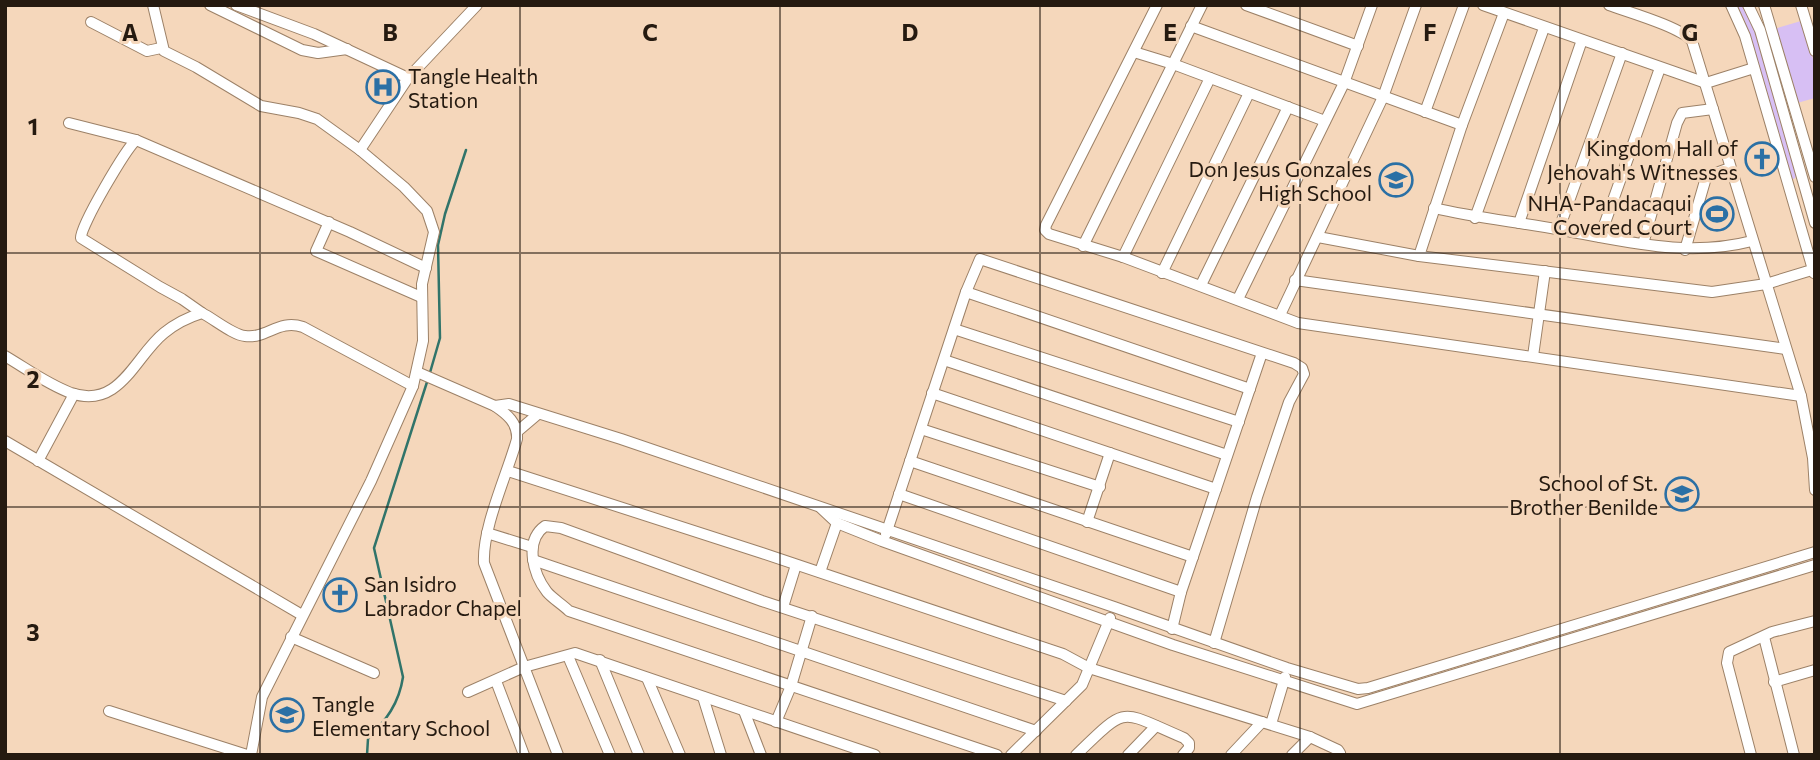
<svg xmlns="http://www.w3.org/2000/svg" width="1820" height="760" font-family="Commissioner,sans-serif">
	<rect width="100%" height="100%" fill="#f5d7bb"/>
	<g fill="#d7bff4">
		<path d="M1737,5H1746L1755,26L1798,174L1794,179L1790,178L1744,19Z"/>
		<path d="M1801,21L1815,65V98L1797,103L1774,29Z"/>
	</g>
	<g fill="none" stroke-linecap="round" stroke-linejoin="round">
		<g stroke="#31746a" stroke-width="2.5">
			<path d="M429,376L440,338L438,245L445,214L466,150"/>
			<path d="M367,755L368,739C386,720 399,704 403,677L374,548L427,382"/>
		</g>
		<defs>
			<g id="minor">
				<path d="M153,5L164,51L196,67L261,106L299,113L317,119L360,150L404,187L427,211L434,232L422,284L423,341L413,386L371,481L262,697L251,755"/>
				<path d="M210,5L302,50L318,53L347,49"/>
				<path d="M236,5L314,34L408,78"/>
				<path d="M1157,5L1046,225L1045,230L1049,234L1123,257L1298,323L1801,396"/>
				<path d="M1246,5L1358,46"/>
				<path d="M1483,5L1706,83L1754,68"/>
				<path d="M1609,5C1628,12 1681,27 1692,41L1801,396L1813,458L1815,490"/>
				<path d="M1731,5L1745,36L1814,273"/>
				<path d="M1748,5L1760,30L1815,223"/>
				<path d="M1764,5L1815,177"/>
				<path d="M1801,5L1815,51"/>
				<path d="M91,22L147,51L161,48"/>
				<path d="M1191,26L1462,125"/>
				<path d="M1134,52L1173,64L1325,121"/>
				<path d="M1425,112L1464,5"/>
				<path d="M69,123L136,140L350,232L426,268"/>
				<path d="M136,140C126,149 80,226 81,238L160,287L182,299L202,313"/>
				<path d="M360,150L408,78L477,5"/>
				<path d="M1434,208C1476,218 1519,222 1561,230C1627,241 1686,258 1752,241"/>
				<path d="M1475,218L1544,28"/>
				<path d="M329,222L316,251L421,297"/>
				<path d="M1519,223L1582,40"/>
				<path d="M1559,229L1622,53"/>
				<path d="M1318,237L1419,256L1712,292L1766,284L1815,269"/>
				<path d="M1600,237L1660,68"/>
				<path d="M1643,244L1677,123L1682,113L1713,109"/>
				<path d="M1083,246L1202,5"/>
				<path d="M1685,250L1705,181L1708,176L1730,168"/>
				<path d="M1419,256L1462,125L1504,13"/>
				<path d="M1123,257L1210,78"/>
				<path d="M1162,273L1249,93"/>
				<path d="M1295,280L1786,349"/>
				<path d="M1201,285L1288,107"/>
				<path d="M966,292L1250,389"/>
				<path d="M1238,299L1344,83L1372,5"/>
				<path d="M1280,315L1383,97L1416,5"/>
				<path d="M954,329L1239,422"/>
				<path d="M5,356C27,369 47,384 71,393C120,410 135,356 164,333C175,324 189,317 202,313C214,319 233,335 245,336C267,339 278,319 303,327L413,386"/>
				<path d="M1533,356L1545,271"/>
				<path d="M944,360L1227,455"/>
				<path d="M417,372L495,406C507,414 518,423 517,439C507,475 482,528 484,563L558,755"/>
				<path d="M932,393L1216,489"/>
				<path d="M495,406L509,404L621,439L1114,607L1287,668L1358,689L1368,688L1815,552"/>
				<path d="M921,429L1100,487"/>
				<path d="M518,431L538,414"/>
				<path d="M5,441L302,615"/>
				<path d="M38,461L74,394"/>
				<path d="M910,461L1193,557"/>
				<path d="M508,471L762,553L1063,654L1089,668L1310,737L1338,750L1340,753L1338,755"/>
				<path d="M899,494L1181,592"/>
				<path d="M821,508L837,523L882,541L1173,645L1357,704L1815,565"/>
				<path d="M1087,522L1110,453"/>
				<path d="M487,533L532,547"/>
				<path d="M886,534L966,292L980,259L1294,363L1302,368L1304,374L1289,402L1257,497L1214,643"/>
				<path d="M533,560L1036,731"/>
				<path d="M820,572L837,523"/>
				<path d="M783,607L796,565"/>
				<path d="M1172,629L1181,592L1262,353"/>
				<path d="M291,637L374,673"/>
				<path d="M1764,637L1794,755"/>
				<path d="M568,656L610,755"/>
				<path d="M600,660L639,755"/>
				<path d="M647,678L680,755"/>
				<path d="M496,681L524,755"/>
				<path d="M1774,682L1815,670"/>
				<path d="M468,692L524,667L575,653L875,755"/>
				<path d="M703,697L721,755"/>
				<path d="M109,711L247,755"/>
				<path d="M744,711L761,755"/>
				<path d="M776,722L791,686L812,616"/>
				<path d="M1271,724L1285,677"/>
				<path d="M997,755L569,611C562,604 553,599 547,592C533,574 524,541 545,526L561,528L762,601L1066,701"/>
				<path d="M1011,755L1082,685L1110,618"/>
				<path d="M1076,755C1129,704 1118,710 1184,738L1189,743V748L1183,755"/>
				<path d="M1128,755L1156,726"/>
				<path d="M1231,755L1262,722"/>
				<path d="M1292,755L1310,737"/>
				<path d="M1751,755L1727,663L1729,652L1772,632L1815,621"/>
			</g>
		</defs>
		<use href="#minor" stroke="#9c8167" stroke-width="12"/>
		<use href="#minor" stroke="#fff" stroke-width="10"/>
	</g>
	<path fill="none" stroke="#251a10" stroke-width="2" stroke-opacity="0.55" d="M260,5V755M520,5V755M780,5V755M1040,5V755M1300,5V755M1560,5V755M5,253H1815M5,507H1815"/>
	<defs>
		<symbol id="hospital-ring" viewBox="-11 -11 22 22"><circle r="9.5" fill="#f5d7bb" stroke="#2b70a5" stroke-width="1.5"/><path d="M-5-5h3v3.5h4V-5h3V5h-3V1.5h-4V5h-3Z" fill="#2b70a5"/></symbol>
		<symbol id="church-ring" viewBox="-11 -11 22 22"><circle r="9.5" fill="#f5d7bb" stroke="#2b70a5" stroke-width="1.5"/><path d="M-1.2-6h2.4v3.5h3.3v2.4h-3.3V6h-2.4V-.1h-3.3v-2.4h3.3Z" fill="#2b70a5"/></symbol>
		<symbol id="school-ring" viewBox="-11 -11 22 22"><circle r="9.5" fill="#f5d7bb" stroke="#2b70a5" stroke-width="1.5"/><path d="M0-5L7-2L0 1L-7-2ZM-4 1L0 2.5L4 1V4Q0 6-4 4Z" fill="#2b70a5"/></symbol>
		<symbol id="stadium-ring" viewBox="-11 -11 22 22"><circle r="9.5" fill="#f5d7bb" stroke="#2b70a5" stroke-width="1.5"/><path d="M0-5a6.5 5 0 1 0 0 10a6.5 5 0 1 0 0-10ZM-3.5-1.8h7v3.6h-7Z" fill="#2b70a5"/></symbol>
	</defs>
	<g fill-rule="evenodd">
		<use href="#hospital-ring" x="364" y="68" width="38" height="38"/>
		<use href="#church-ring" x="1743" y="140" width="38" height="38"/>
		<use href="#school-ring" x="1377" y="161" width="38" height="38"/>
		<use href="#stadium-ring" x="1698" y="195" width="38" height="38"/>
		<use href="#school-ring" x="1663" y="475" width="38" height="38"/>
		<use href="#church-ring" x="321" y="576" width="38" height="38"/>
		<use href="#school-ring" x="268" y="696" width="38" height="38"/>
	</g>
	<g text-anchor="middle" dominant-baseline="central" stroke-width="6" stroke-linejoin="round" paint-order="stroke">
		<g font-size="21" fill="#251a10" stroke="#f5d7bb" text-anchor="end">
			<text x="408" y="75" text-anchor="start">Tangle Health<tspan x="408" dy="24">Station</tspan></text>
			<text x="1738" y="147">Kingdom Hall of<tspan x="1738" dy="24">Jehovah's Witnesses</tspan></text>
			<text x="1372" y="168">Don Jesus Gonzales<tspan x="1372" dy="24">High School</tspan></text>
			<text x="1692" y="202">NHA-Pandacaqui<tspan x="1692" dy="24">Covered Court</tspan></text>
			<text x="1658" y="482">School of St.<tspan x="1658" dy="24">Brother Benilde</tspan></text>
			<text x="364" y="583" text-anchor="start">San Isidro<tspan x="364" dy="24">Labrador Chapel</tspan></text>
			<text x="312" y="703" text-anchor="start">Tangle<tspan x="312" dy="24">Elementary School</tspan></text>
		</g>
	</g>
	<g font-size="23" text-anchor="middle" font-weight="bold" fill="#251a10" stroke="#f5d7bb" stroke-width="6" stroke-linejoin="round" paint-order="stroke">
		<text x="130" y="41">A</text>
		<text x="390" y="41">B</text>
		<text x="650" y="41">C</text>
		<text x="910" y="41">D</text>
		<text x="1170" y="41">E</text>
		<text x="1430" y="41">F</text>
		<text x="1690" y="41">G</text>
		<text x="33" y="135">1</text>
		<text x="33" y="388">2</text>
		<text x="33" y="641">3</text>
	</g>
	<rect width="1820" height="760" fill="none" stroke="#251a10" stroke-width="14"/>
</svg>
